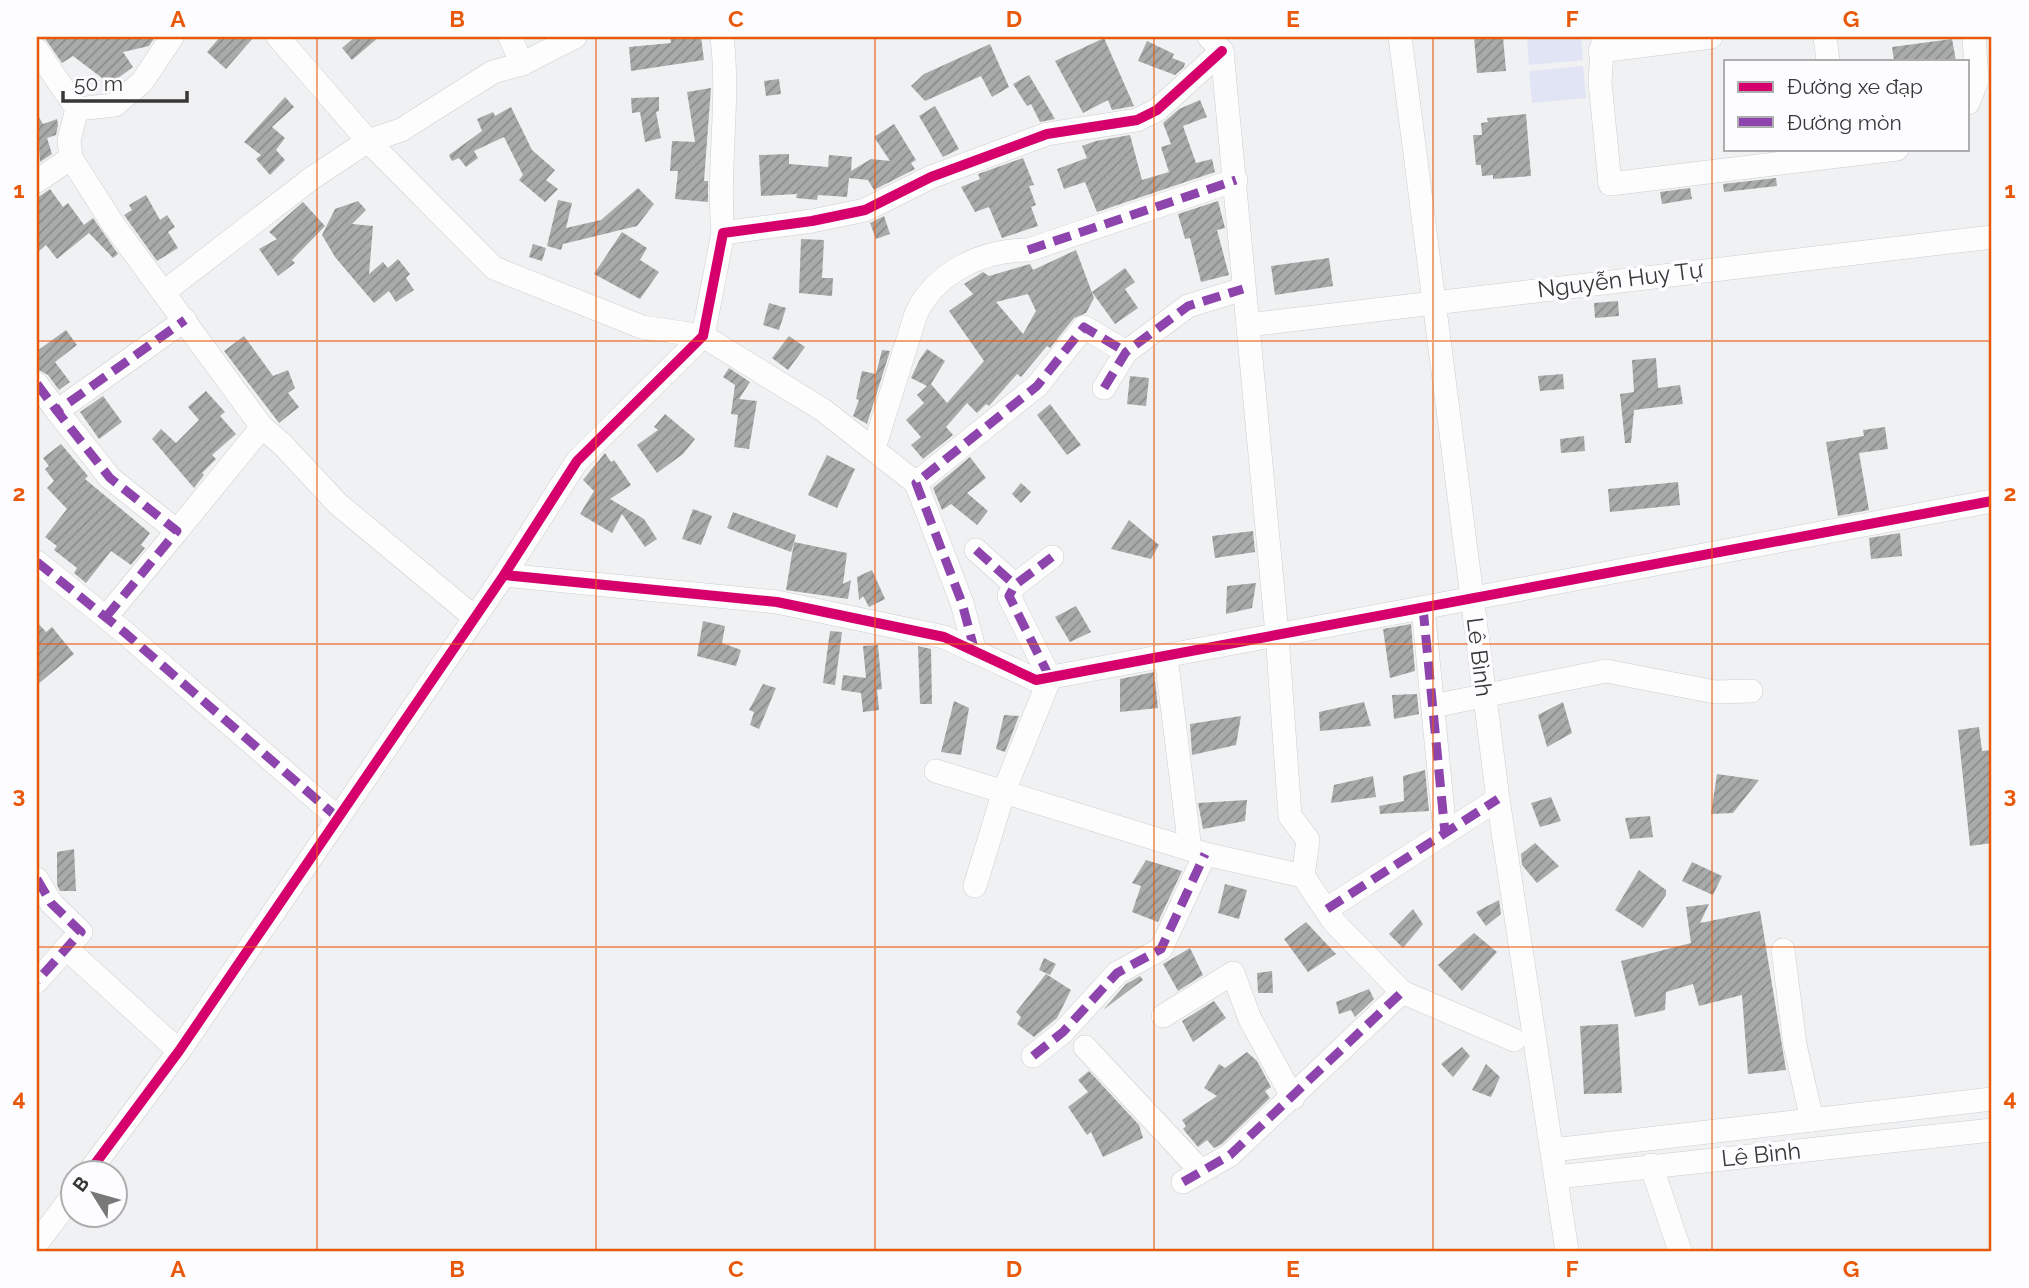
<svg xmlns="http://www.w3.org/2000/svg" width="2029" height="1288" font-family="Raleway,sans-serif">
	<defs>
		<pattern id="building-hatch" width="6" height="6" patternUnits="userSpaceOnUse" patternTransform="scale(1.75)"><rect width="6" height="6" fill="#a9aaaa"/><path d="M-1 1l2-2M0 6l6-6M5 7l2-2" fill="none" stroke="#8a8b8b"/></pattern>
	</defs>
	<rect width="100%" height="100%" fill="#f0f1f2"/>
	<g fill="#e1e4f5">
		<path d="M1527,37H1581L1583,60L1529,65Z"/>
		<path d="M1583,66L1586,98L1532,103L1529,71Z"/>
	</g>
	<g fill="url(#building-hatch)" fill-rule="evenodd">
		<path d="M44,37H155L149,46L123,52L133,67L110,84L73,56L62,63Z"/>
		<path d="M220,37H254L226,69L207,52Z"/>
		<path d="M355,37H379L352,60L342,48Z"/>
		<path d="M670,37H701L704,60L631,71L629,47L671,43Z"/>
		<path d="M1474,37H1503L1506,71L1477,73Z"/>
		<path d="M1104,38L1134,106L1112,110L1108,100L1083,113L1055,61Z"/>
		<path d="M1952,39L1956,61H1894L1892,47Z"/>
		<path d="M1147,41L1174,54L1172,58L1185,63L1184,67L1175,75L1138,61Z"/>
		<path d="M990,44L1009,87L992,97L981,76L925,101L911,86L924,74Z"/>
		<path d="M1029,75L1055,119L1040,122L1031,104L1027,106L1013,84Z"/>
		<path d="M779,79L781,94L766,96L764,81Z"/>
		<path d="M711,88L704,181H708V202L675,199L678,171H670L672,141L695,142L687,92Z"/>
		<path d="M285,97L294,107L272,127L285,138L276,150L285,160L270,175L256,159L261,155L244,142Z"/>
		<path d="M659,97V111L656,112L661,138L645,142L640,112L632,113L631,98Z"/>
		<path d="M1200,100L1207,117L1183,126L1196,163L1212,159L1215,172L1097,212L1085,182L1064,189L1057,169L1087,158L1082,146L1096,141L1130,135L1142,180L1169,172L1161,147L1171,144L1163,123L1179,109Z"/>
		<path d="M935,106L959,149L943,157L919,116Z"/>
		<path d="M511,107L532,150L555,170L546,180L558,189L545,202L519,180L523,175L504,137L474,151L478,158L466,167L459,158L452,161L449,155L482,131L477,119L493,112L495,116Z"/>
		<path d="M37,114L43,124L57,119L58,125L56,135L47,138L52,154L40,162Z"/>
		<path d="M1526,114L1531,176L1493,179V175L1482,176L1481,165H1476L1473,135H1482L1481,123L1488,122L1487,118Z"/>
		<path d="M894,124L916,160L911,163L915,169L874,190L868,180L849,178L847,197L818,195L817,200L796,198L797,194L761,196L759,155L789,154V164L828,167L829,155L852,157L851,171L871,159L890,161L874,137Z"/>
		<path d="M1023,158L1034,185L1029,186L1036,205L1031,207L1038,226L1002,238L989,207L975,212L961,187L980,179L978,174Z"/>
		<path d="M1776,178L1777,186L1724,192L1723,184Z"/>
		<path d="M638,188L654,204L637,226L563,244L561,250L547,246L558,200L572,203L566,228L601,220Z"/>
		<path d="M1690,188L1692,199L1662,204L1660,192Z"/>
		<path d="M50,189L63,207L68,203L84,225L93,218L118,254L113,258L89,233L57,259L46,245L37,253V198Z"/>
		<path d="M146,195L160,220L167,215L175,227L168,232L178,248L157,261L124,215L132,210L129,205Z"/>
		<path d="M358,201L366,210L352,224L373,226L369,274L383,262L388,268L398,259L410,274L406,278L414,290L396,302L389,291L374,303L335,257L322,235L335,209Z"/>
		<path d="M1218,201L1225,228L1217,230L1229,275L1201,282L1190,238L1185,239L1178,214Z"/>
		<path d="M303,202L325,226L292,260L295,263L278,276L259,249L277,239L269,232Z"/>
		<path d="M884,216L890,234L876,239L870,223Z"/>
		<path d="M622,232L647,248L640,260L659,272L640,299L594,274Z"/>
		<path d="M801,239L824,240L822,278H833L832,296L799,293Z"/>
		<path d="M533,244L546,248L542,261L529,257Z"/>
		<path d="M1076,250L1094,298L1086,313L1074,318L1050,348L1047,346L1021,377L1017,374L989,406L986,404L977,413L967,403L946,427L953,435L923,459L911,445L921,437L906,420L924,403L917,395L927,386L911,378L920,359L927,349L945,361L931,384L947,403L984,361L949,311L973,294L964,284L983,272L989,276L1030,264L1033,270ZM1028,294L1036,311L1023,334L996,302Z"/>
		<path d="M1329,258L1333,286L1275,295L1271,266Z"/>
		<path d="M1125,268L1135,282L1125,289L1138,308L1115,324L1092,292Z"/>
		<path d="M1618,301L1619,316L1595,318L1594,303Z"/>
		<path d="M769,303L786,308L779,330L763,325Z"/>
		<path d="M66,330L77,345L55,362L70,382L59,390L48,375L37,369V351Z"/>
		<path d="M244,336L273,376L288,370L295,388L288,393L299,407L279,423L224,351Z"/>
		<path d="M789,336L805,347L788,370L772,358Z"/>
		<path d="M882,350L890,351L867,424L853,416L859,400L856,399L862,371L876,374Z"/>
		<path d="M1656,358L1658,388L1680,385L1683,404L1634,410L1631,443H1625L1620,394L1634,392L1632,360Z"/>
		<path d="M729,368L750,382L739,399L757,401L749,449L734,447L738,415L731,414L735,385L723,377Z"/>
		<path d="M1563,374L1564,389L1540,391L1538,376Z"/>
		<path d="M1130,376L1149,378L1146,406L1127,404Z"/>
		<path d="M206,391L225,412L220,416L236,434L212,455L216,459L202,473L204,475L194,488L152,439L161,429L176,443L199,420L188,407Z"/>
		<path d="M103,396L122,422L99,439L80,412Z"/>
		<path d="M1050,404L1081,445L1067,455L1037,415Z"/>
		<path d="M665,414L695,439L683,454L657,473L637,445L658,430L654,427Z"/>
		<path d="M1885,427L1888,449L1859,453L1869,510L1838,516L1826,442L1864,436L1863,430Z"/>
		<path d="M1584,436L1585,451L1561,453L1560,439Z"/>
		<path d="M61,444L88,476L85,479L150,533L141,545L145,548L131,565L111,551L86,583L74,573L77,568L54,550L57,546L45,537L67,509L47,488L54,481L45,469L49,466L43,458Z"/>
		<path d="M605,453L611,462L614,460L631,485L610,499L644,519L657,539L645,547L622,514L612,533L580,514L594,491L583,480Z"/>
		<path d="M827,455L855,469L837,508L808,495Z"/>
		<path d="M970,457L986,478L967,493L988,511L977,525L951,504L942,510L933,488Z"/>
		<path d="M1678,482L1680,505L1610,512L1608,489Z"/>
		<path d="M1021,483L1031,492L1021,503L1012,494Z"/>
		<path d="M693,509L712,516L701,545L682,539Z"/>
		<path d="M733,512L796,535L791,552L727,528Z"/>
		<path d="M1129,520L1159,545L1151,559L1111,549Z"/>
		<path d="M1253,531L1255,552L1215,558L1212,536Z"/>
		<path d="M1900,533L1902,556L1871,559L1869,538Z"/>
		<path d="M794,542L847,553L843,584L851,580L848,599L786,590Z"/>
		<path d="M872,570L885,599L869,607L863,596L859,600L857,577Z"/>
		<path d="M1256,583L1252,608L1226,614L1227,586Z"/>
		<path d="M1076,606L1091,632L1070,642L1055,617Z"/>
		<path d="M703,621L725,626L722,643L741,650L736,666L697,656Z"/>
		<path d="M37,622L46,632L52,627L74,654L37,685Z"/>
		<path d="M1411,624L1415,671L1390,678L1383,629Z"/>
		<path d="M830,631L842,632L835,685L823,683Z"/>
		<path d="M878,645L882,689L877,690L879,710L863,712L861,693L841,690L843,675L866,678L863,646Z"/>
		<path d="M918,646L931,649L932,704H920Z"/>
		<path d="M1154,672L1158,708L1120,712V679Z"/>
		<path d="M763,684L776,688L759,729L750,725L754,712L749,710Z"/>
		<path d="M1417,694L1419,714L1394,719L1392,695Z"/>
		<path d="M954,701L969,708L961,755L941,752Z"/>
		<path d="M1364,702L1371,726L1320,731L1319,712Z"/>
		<path d="M1563,702L1572,733L1547,747L1538,715Z"/>
		<path d="M1004,715L1019,716L1005,752L996,749Z"/>
		<path d="M1241,716L1236,745L1192,755L1190,724Z"/>
		<path d="M1979,727L1982,751L1991,750L1992,763V843L1970,846L1958,730Z"/>
		<path d="M1425,770L1429,811L1380,814L1379,806L1404,801L1403,776Z"/>
		<path d="M1717,774L1759,780L1733,813L1711,814Z"/>
		<path d="M1373,776L1376,797L1331,803L1334,785Z"/>
		<path d="M1551,797L1561,821L1540,827L1531,803Z"/>
		<path d="M1247,800L1245,821L1203,829L1198,803Z"/>
		<path d="M1650,816L1653,837L1630,839L1625,818Z"/>
		<path d="M1535,843L1559,866L1537,883L1522,865L1521,854Z"/>
		<path d="M74,849L76,891H60L57,885V852Z"/>
		<path d="M1146,860L1182,871L1158,922L1132,912L1141,886L1132,883Z"/>
		<path d="M1692,862L1722,876L1713,895L1682,881Z"/>
		<path d="M1639,870L1666,890V895L1643,928L1615,910Z"/>
		<path d="M1225,884L1247,890L1239,919L1218,913Z"/>
		<path d="M1499,900L1501,914L1486,926L1476,912Z"/>
		<path d="M1709,904L1700,923L1760,911L1786,1070L1748,1074L1742,995L1699,1006L1693,984L1666,992L1665,1010L1635,1017L1621,961L1691,943L1686,907Z"/>
		<path d="M1413,909L1423,924L1403,948L1389,934Z"/>
		<path d="M1306,922L1336,954L1308,972L1284,939Z"/>
		<path d="M1474,933L1497,952L1462,991L1438,965Z"/>
		<path d="M1190,948L1203,975L1178,991L1163,964Z"/>
		<path d="M1044,958L1056,964L1050,975L1039,970Z"/>
		<path d="M1272,971L1273,993H1258L1257,973Z"/>
		<path d="M1046,974L1071,990L1057,1018L1034,1037L1017,1024L1021,1017L1016,1012Z"/>
		<path d="M1140,976L1143,980L1103,1010L1126,984Z"/>
		<path d="M1369,989L1374,999L1357,1015L1355,1017L1351,1010L1339,1014L1336,1002Z"/>
		<path d="M1214,1001L1226,1018L1193,1042L1182,1021Z"/>
		<path d="M1618,1024L1622,1093L1584,1094L1580,1026Z"/>
		<path d="M1462,1047L1470,1056L1453,1077L1441,1064Z"/>
		<path d="M1247,1052L1257,1061L1271,1087L1265,1091L1270,1098L1222,1144L1214,1148L1207,1140L1198,1147L1183,1129L1186,1126L1182,1120L1217,1096L1204,1088L1219,1064L1225,1068Z"/>
		<path d="M1486,1064L1500,1077L1491,1097L1472,1090Z"/>
		<path d="M1089,1071L1139,1125L1143,1138L1103,1157L1091,1132L1087,1135L1068,1107L1088,1092L1078,1080Z"/>
	</g>
	<g fill="none" stroke-linecap="round" stroke-linejoin="round">
		<defs>
			<g id="minor">
				<path d="M278,37L368,141L494,268L642,327L703,336L823,410L916,483L962,603L975,652"/>
				<path d="M510,37L522,64"/>
				<path d="M722,37C730,102 717,168 723,233"/>
				<path d="M1209,37L1222,51L1277,634L1290,816L1308,840L1303,876L1334,922L1402,992L1514,1040"/>
				<path d="M1400,37L1498,799L1567,1251"/>
				<path d="M1603,37L1600,82L1610,184L1897,149"/>
				<path d="M1825,37L1828,61"/>
				<path d="M37,50L77,109L69,140L71,158L113,224L262,427L282,444L338,504L474,617"/>
				<path d="M1600,51L1711,37"/>
				<path d="M1968,103L1977,81L1974,37"/>
				<path d="M77,109L115,105L142,82L172,37"/>
				<path d="M37,181L71,158"/>
				<path d="M164,292L312,178L368,141L401,130L493,72L522,64L575,37"/>
				<path d="M1248,325L1992,237"/>
				<path d="M37,384L57,411"/>
				<path d="M1104,388L1126,352L1188,306L1243,289"/>
				<path d="M874,448L916,314C935,272 983,250 1028,250L1236,180"/>
				<path d="M916,483L1037,386L1084,327L1126,352"/>
				<path d="M177,531L262,427"/>
				<path d="M976,550L1015,585"/>
				<path d="M37,562L124,632L338,818"/>
				<path d="M504,575L777,602L944,637L1036,680L1992,501"/>
				<path d="M1423,608L1445,833"/>
				<path d="M106,617L177,531L110,478L57,411L185,320"/>
				<path d="M1166,657L1190,849"/>
				<path d="M1433,706L1606,671L1715,692L1751,691"/>
				<path d="M936,771L1205,854L1303,876"/>
				<path d="M37,879L51,903L81,932L37,981"/>
				<path d="M975,886L1004,791L1050,678L1009,596L1015,585L1052,557"/>
				<path d="M1327,909L1498,799"/>
				<path d="M66,948L179,1051"/>
				<path d="M1783,950L1795,1045L1812,1120"/>
				<path d="M1163,1016L1233,973L1250,1019L1293,1098"/>
				<path d="M1085,1047L1201,1171"/>
				<path d="M1033,1056L1063,1032L1117,973L1161,949L1205,854"/>
				<path d="M1553,1150L1992,1099"/>
				<path d="M1651,1165L1680,1251"/>
				<path d="M89,1172L179,1051L504,575L577,461L703,336L723,233L812,221L865,210L931,177L1047,134L1137,120L1157,110L1222,51"/>
				<path d="M1557,1177L1992,1130"/>
				<path d="M1183,1182L1230,1155L1402,992"/>
				<path d="M37,1243L74,1194"/>
			</g>
		</defs>
		<use href="#minor" stroke="#cdcecf" stroke-width="24"/>
		<use href="#minor" stroke="#fdfdfd" stroke-width="23"/>
		<g stroke="#8e44ad" stroke-width="9" stroke-dasharray="18 9" stroke-linecap="butt">
			<path d="M1028,250L1236,180"/>
			<path d="M37,384L57,411"/>
			<path d="M1104,388L1126,352L1188,306L1243,289"/>
			<path d="M976,550L1015,585"/>
			<path d="M37,562L124,632L338,818"/>
			<path d="M1423,608L1445,833"/>
			<path d="M106,617L177,531L110,478L57,411L185,320"/>
			<path d="M975,652L962,603L916,483L1037,386L1084,327L1126,352"/>
			<path d="M1050,678L1009,596L1015,585L1052,557"/>
			<path d="M37,879L51,903L81,932L37,981"/>
			<path d="M1327,909L1498,799"/>
			<path d="M1033,1056L1063,1032L1117,973L1161,949L1205,854"/>
			<path d="M1183,1182L1230,1155L1402,992"/>
		</g>
		<defs>
			<g id="cycleway">
				<path d="M504,575L777,602L944,637L1036,680L1992,501"/>
				<path d="M89,1172L179,1051L504,575L577,461L703,336L723,233L812,221L865,210L931,177L1047,134L1137,120L1157,110L1222,51"/>
			</g>
		</defs>
		<use href="#cycleway" stroke="#fdfdff" stroke-width="15"/>
		<use href="#cycleway" stroke="#d6006c" stroke-width="10"/>
	</g>
	<path fill="none" stroke="#e8590c" stroke-width="2" stroke-opacity="0.55" d="M317,37V1251M596,37V1251M875,37V1251M1154,37V1251M1433,37V1251M1712,37V1251M37,341H1992M37,644H1992M37,947H1992"/>
	<g text-anchor="middle" dominant-baseline="central" stroke-width="7" stroke-linejoin="round" paint-order="stroke">
		<g font-size="23" fill="#373738" stroke="#fdfdff">
			<text transform="translate(1620 279) rotate(-7)">Nguyễn Huy Tự</text>
			<text transform="translate(1480 657) rotate(83)">Lê Bình</text>
			<text transform="translate(1761 1154) rotate(-6)">Lê Bình</text>
		</g>
	</g>
	<rect width="2029" height="1288" fill="none" stroke="#fdfdff" stroke-width="77"/>
	<rect x="1724" y="60" width="245" height="91" fill="#fdfdff" stroke="#aeaeaf" stroke-width="2"/>
	<rect x="1738" y="82" width="35" height="10" fill="#d6006c" stroke="#aeaeaf" stroke-width="2"/>
	<text x="1787" y="94" font-size="21" fill="#373738">Đường xe đạp</text>
	<rect x="1738" y="117" width="35" height="10" fill="#8e44ad" stroke="#aeaeaf" stroke-width="2"/>
	<text x="1787" y="130" font-size="21" fill="#373738">Đường mòn</text>
	<g transform="translate(94 1194) rotate(307)"><circle r="33" fill="#fdfdff" stroke="#aeaeaf" stroke-width="2"/>
	<path d="M0-5L12 26L0 18L-12 26Z" fill="#787879"/>
	<text y="-10" font-size="19" font-weight="bold" text-anchor="middle" fill="#373738">B</text>
	</g>
	<path d="M63 91v10h124v-10" fill="none" stroke="#373738" stroke-width="3.5"/>
	<text x="74" y="91" font-size="21" fill="#373738" stroke="#fdfdff" stroke-width="5" paint-order="stroke">50 m</text>
	<rect x="38" y="38" width="1952" height="1212" fill="none" stroke="#e8590c" stroke-width="2.5"/>
	<g font-size="23" text-anchor="middle" font-weight="bold" fill="#e8590c">
		<text x="178" y="27">A</text>
		<text x="457" y="27">B</text>
		<text x="736" y="27">C</text>
		<text x="1014" y="27">D</text>
		<text x="1293" y="27">E</text>
		<text x="1572" y="27">F</text>
		<text x="1851" y="27">G</text>
		<text x="19" y="198">1</text>
		<text x="2010" y="198">1</text>
		<text x="19" y="501">2</text>
		<text x="2010" y="501">2</text>
		<text x="19" y="803">3</text>
		<text x="2010" y="803">3</text>
		<text x="19" y="1106">4</text>
		<text x="2010" y="1106">4</text>
		<text x="178" y="1277">A</text>
		<text x="457" y="1277">B</text>
		<text x="736" y="1277">C</text>
		<text x="1014" y="1277">D</text>
		<text x="1293" y="1277">E</text>
		<text x="1572" y="1277">F</text>
		<text x="1851" y="1277">G</text>
	</g>
</svg>
